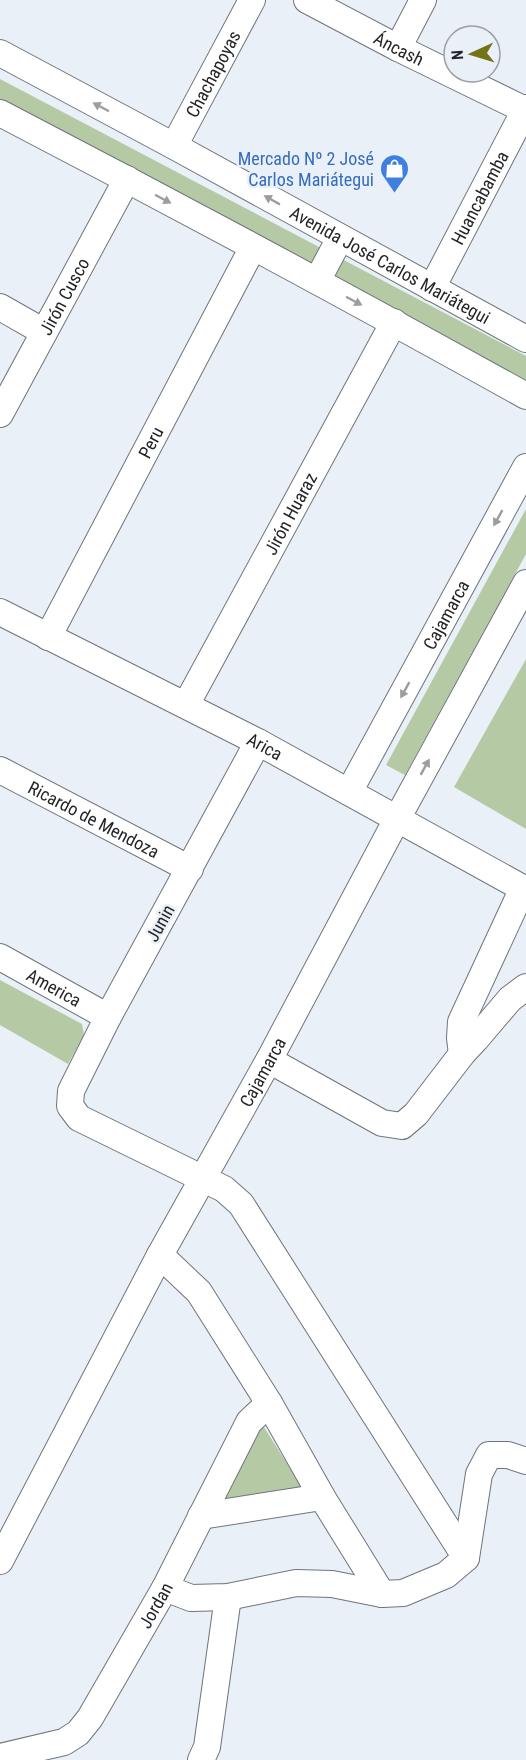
<svg xmlns="http://www.w3.org/2000/svg" width="526" height="1760" font-family="'Roboto Condensed',sans-serif">
	<rect width="100%" height="100%" fill="#eaf0f7"/>
	<g fill="#b5caa4">
		<path d="M0,79L526,356V382L0,102Z"/>
		<path d="M526,509V554L405,775L386,765Z"/>
		<path d="M526,659V829L454,787Z"/>
		<path d="M0,980L82,1024L84,1035L68,1064L0,1025Z"/>
		<path d="M264,1427L306,1494L208,1506L251,1430Z"/>
	</g>
	<g fill="none" stroke-linecap="round" stroke-linejoin="round">
		<defs>
			<g id="minor">
				<path id="s1" d="M307,0L398,48L525,110"/>
				<path d="M398,48L423,0"/>
				<path id="s2" d="M0,53L174,146L526,339"/>
				<path d="M0,113C177,205 352,299 526,396"/>
				<path id="s3" d="M174,146L252,0"/>
				<path d="M317,281L340,238"/>
				<path id="s4" d="M432,288L526,108"/>
				<path d="M0,307L44,332"/>
				<path id="s5" d="M0,414L127,179"/>
				<path id="s6" d="M0,612L258,742L526,890"/>
				<path id="s7" d="M48,637L253,247"/>
				<path id="s8" d="M186,705L394,322"/>
				<path d="M258,742L108,1017L71,1091L70,1106L79,1118L224,1189L241,1204L466,1558"/>
				<path id="s9" d="M0,770L190,869"/>
				<path id="s10" d="M349,792L526,467"/>
				<path id="s11" d="M0,957L108,1017"/>
				<path d="M462,1054L460,1038L461,1022L523,888"/>
				<path d="M269,1060L382,1123L402,1126L416,1114L462,1054L476,1039L510,999L526,987"/>
				<path d="M160,1255L199,1292L269,1403L322,1497L382,1594"/>
				<path d="M201,1516L322,1497"/>
				<path id="s12" d="M0,1561L160,1255L269,1060L397,819L526,583"/>
				<path d="M165,1588L191,1598L228,1597L296,1583L332,1584L382,1594L403,1593L446,1575L466,1558L479,1474L489,1455H508L526,1461"/>
				<path id="s13" d="M0,1757L64,1742L78,1733L90,1718L165,1588L249,1422L269,1403"/>
				<path d="M201,1760L207,1747L228,1597"/>
			</g>
		</defs>
		<use href="#minor" stroke="#6f757b" stroke-width="28"/>
		<use href="#minor" stroke="#fff" stroke-width="26"/>
	</g>
	<defs><path id="oneway-solid" d="M-6-.8H1V-3.2L6.5 0L1 3.2V.8H-6Z" transform="scale(1.5)"/></defs>
	<g fill="#9c9d9e">
		<use href="#oneway-solid" transform="translate(101 107) rotate(-152)"/>
		<use href="#oneway-solid" transform="translate(163 199) rotate(28)"/>
		<use href="#oneway-solid" transform="translate(272 200) rotate(-151)"/>
		<use href="#oneway-solid" transform="translate(354 301) rotate(28)"/>
		<use href="#oneway-solid" transform="translate(498 518) rotate(119)"/>
		<use href="#oneway-solid" transform="translate(405 690) rotate(119)"/>
		<use href="#oneway-solid" transform="translate(425 767) rotate(-61)"/>
	</g>
	<defs>
		<symbol id="shop-pin" viewBox="-11 -11 22 30"><path d="M0 17L-7.5 6A9.5 9.5 0 1 1 7.5 6Z" fill="#3f7fe0" stroke="#eaf0f7"/><path d="M-5-2.5h2.3a2.7 3.5 0 0 1 5.4 0H5L5.5 6h-11ZM-1.5-2.5h3a1.5 2.3 0 0 0-3 0Z" fill="#fff"/></symbol>
	</defs>
	<g fill-rule="evenodd">
		<use href="#shop-pin" x="378" y="152" width="33" height="45"/>
	</g>
	<g text-anchor="middle" dominant-baseline="central" stroke-width="5" stroke-linejoin="round" paint-order="stroke">
		<g font-size="18" fill="#232527" stroke="#eaf0f7">
			<text stroke="none"><textPath href="#s1" startOffset="104">Áncash</textPath></text>
			<text stroke="none"><textPath href="#s3" startOffset="82">Chachapoyas</textPath></text>
			<text stroke="none"><textPath href="#s4" startOffset="102">Huancabamba</textPath></text>
			<text stroke="none"><textPath href="#s2" startOffset="444">Avenida José Carlos Mariátegui</textPath></text>
			<text stroke="none"><textPath href="#s5" startOffset="134">Jirón Cusco</textPath></text>
			<text stroke="none"><textPath href="#s7" startOffset="220">Peru</textPath></text>
			<text stroke="none"><textPath href="#s8" startOffset="218">Jirón Huaraz</textPath></text>
			<text stroke="none"><textPath href="#s10" startOffset="202">Cajamarca</textPath></text>
			<text stroke="none"><textPath href="#s6" startOffset="297">Arica</textPath></text>
			<text stroke="none"><textPath href="#s9" startOffset="106">Ricardo de Mendoza</textPath></text>
			<text transform="translate(160 923) rotate(-61)">Junin</text>
			<text stroke="none"><textPath href="#s11" startOffset="62">America</textPath></text>
			<text stroke="none"><textPath href="#s12" startOffset="555">Cajamarca</textPath></text>
			<text stroke="none"><textPath href="#s13" startOffset="232">Jordan</textPath></text>
		</g>
		<g font-size="18" fill="#366cbe" stroke="#eaf0f7" text-anchor="end">
			<text x="374" y="158">Mercado Nº 2 José<tspan x="374" dy="21">Carlos Mariátegui</tspan></text>
		</g>
	</g>
	<g transform="translate(472 54) rotate(266)"><circle r="28" fill="#eaf0f7" stroke="#9a9fa4" stroke-width="1.5"/>
	<path d="M0-4.5L10 22L0 15L-10 22Z" fill="#737318"/>
	<text y="-9" font-size="16" font-weight="bold" text-anchor="middle" fill="#232527">N</text>
	</g>
</svg>
